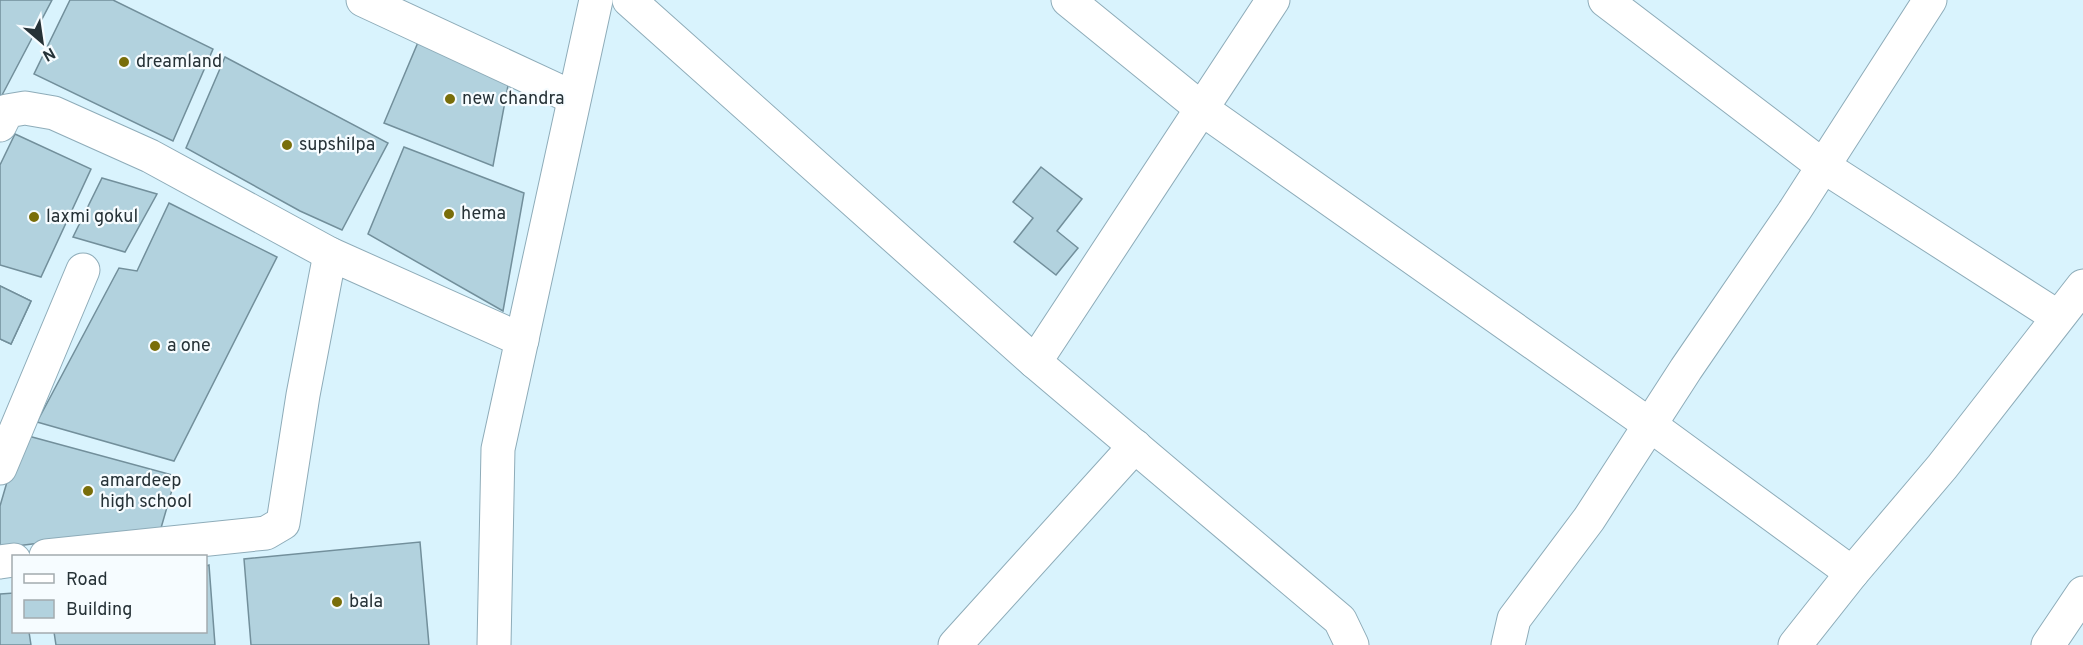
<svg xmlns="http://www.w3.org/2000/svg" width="2083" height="645" font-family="Overpass,sans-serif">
	<rect width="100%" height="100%" fill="#d9f3fd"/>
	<g fill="#b2d2de" stroke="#728f9b" stroke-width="1.5">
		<path d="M0,0H52L0,99Z"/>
		<path d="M70,0H113L213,49L173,141L34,74Z"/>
		<path d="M419,40L510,75L493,166L384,123Z"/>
		<path d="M225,57L388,143L342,230L300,211L186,148Z"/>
		<path d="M15,134L91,169L41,277L0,265V165Z"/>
		<path d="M404,147L524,193L503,311L368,234Z"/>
		<path d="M1041,167L1082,199L1057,231L1078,248L1056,275L1014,242L1033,218L1013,202Z"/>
		<path d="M102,178L157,194L125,252L73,237Z"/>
		<path d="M169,203L277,257L174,461L37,422L119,268L137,271Z"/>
		<path d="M0,286L31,301L11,344L0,339Z"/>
		<path d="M0,286L31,301L11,344L0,339Z"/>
		<path d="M21,434L176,476L161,528L0,548V506Z"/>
		<path d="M420,542L429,645H251L244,559Z"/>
		<path d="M209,565L215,645H56L54,632H206V566Z"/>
		<path d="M14,593V632H29L31,645H0V594Z"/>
	</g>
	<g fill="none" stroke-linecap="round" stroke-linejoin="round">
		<defs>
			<g id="street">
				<path d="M363,0L574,98"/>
				<path d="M629,0L1035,362"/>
				<path d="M1068,0L1202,109L1650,425L1852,573"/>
				<path d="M1273,0L1035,362L1340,620L1352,645"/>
				<path d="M1605,0L1823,166L2058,317"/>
				<path d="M0,125L7,111L25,108L54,113L150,156L330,254"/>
				<path d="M0,468L83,270"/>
				<path d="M46,556L266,533L283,523L303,395L330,254L522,340"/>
				<path d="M0,562L14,560"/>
				<path d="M494,645L498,449L596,0"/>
				<path d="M955,645L1135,446"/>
				<path d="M1508,645L1514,619L1589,519L1686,369L1795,210L1930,0"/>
				<path d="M1795,645L1852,573L1942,467L2083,286"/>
				<path d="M2048,645L2083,593"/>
			</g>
		</defs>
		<use href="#street" stroke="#8eacb9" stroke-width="35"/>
		<use href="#street" stroke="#fff" stroke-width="33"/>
	</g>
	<g fill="#796e0a" stroke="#f6fcff" stroke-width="2">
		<circle cx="124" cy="62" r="6"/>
		<circle cx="450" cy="99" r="6"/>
		<circle cx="287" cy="145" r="6"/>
		<circle cx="449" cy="214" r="6"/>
		<circle cx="34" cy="217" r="6"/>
		<circle cx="155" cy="346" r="6"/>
		<circle cx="88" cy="491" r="6"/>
		<circle cx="337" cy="602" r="6"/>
	</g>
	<g text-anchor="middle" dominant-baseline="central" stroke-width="4.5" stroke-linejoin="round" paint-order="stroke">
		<g font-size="18" fill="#263237" stroke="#f6fcff" text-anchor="start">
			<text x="136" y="62">dreamland</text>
			<text x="462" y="99">new chandra</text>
			<text x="299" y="145">supshilpa</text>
			<text x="461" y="214">hema</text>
			<text x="46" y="217">laxmi gokul</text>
			<text x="167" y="346">a one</text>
			<text x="100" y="481">amardeep<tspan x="100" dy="21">high school</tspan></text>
			<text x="349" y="602">bala</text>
		</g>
	</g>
	<rect x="12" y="555" width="195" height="78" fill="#f6fcff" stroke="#a3abaf" stroke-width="1.5"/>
	<rect x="24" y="574" width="30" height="9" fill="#ffffff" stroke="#a3abaf" stroke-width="1.5"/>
	<text x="66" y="585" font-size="18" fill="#263237">Road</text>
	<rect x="24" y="600" width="30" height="18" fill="#b2d2de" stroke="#a3abaf" stroke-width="1.5"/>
	<text x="66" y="615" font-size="18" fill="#263237">Building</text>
	<g transform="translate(42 42) rotate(151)" stroke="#f6fcff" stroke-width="4.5" paint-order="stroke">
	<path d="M0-4.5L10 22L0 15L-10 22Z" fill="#263237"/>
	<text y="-9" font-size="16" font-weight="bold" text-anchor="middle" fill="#263237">N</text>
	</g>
</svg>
